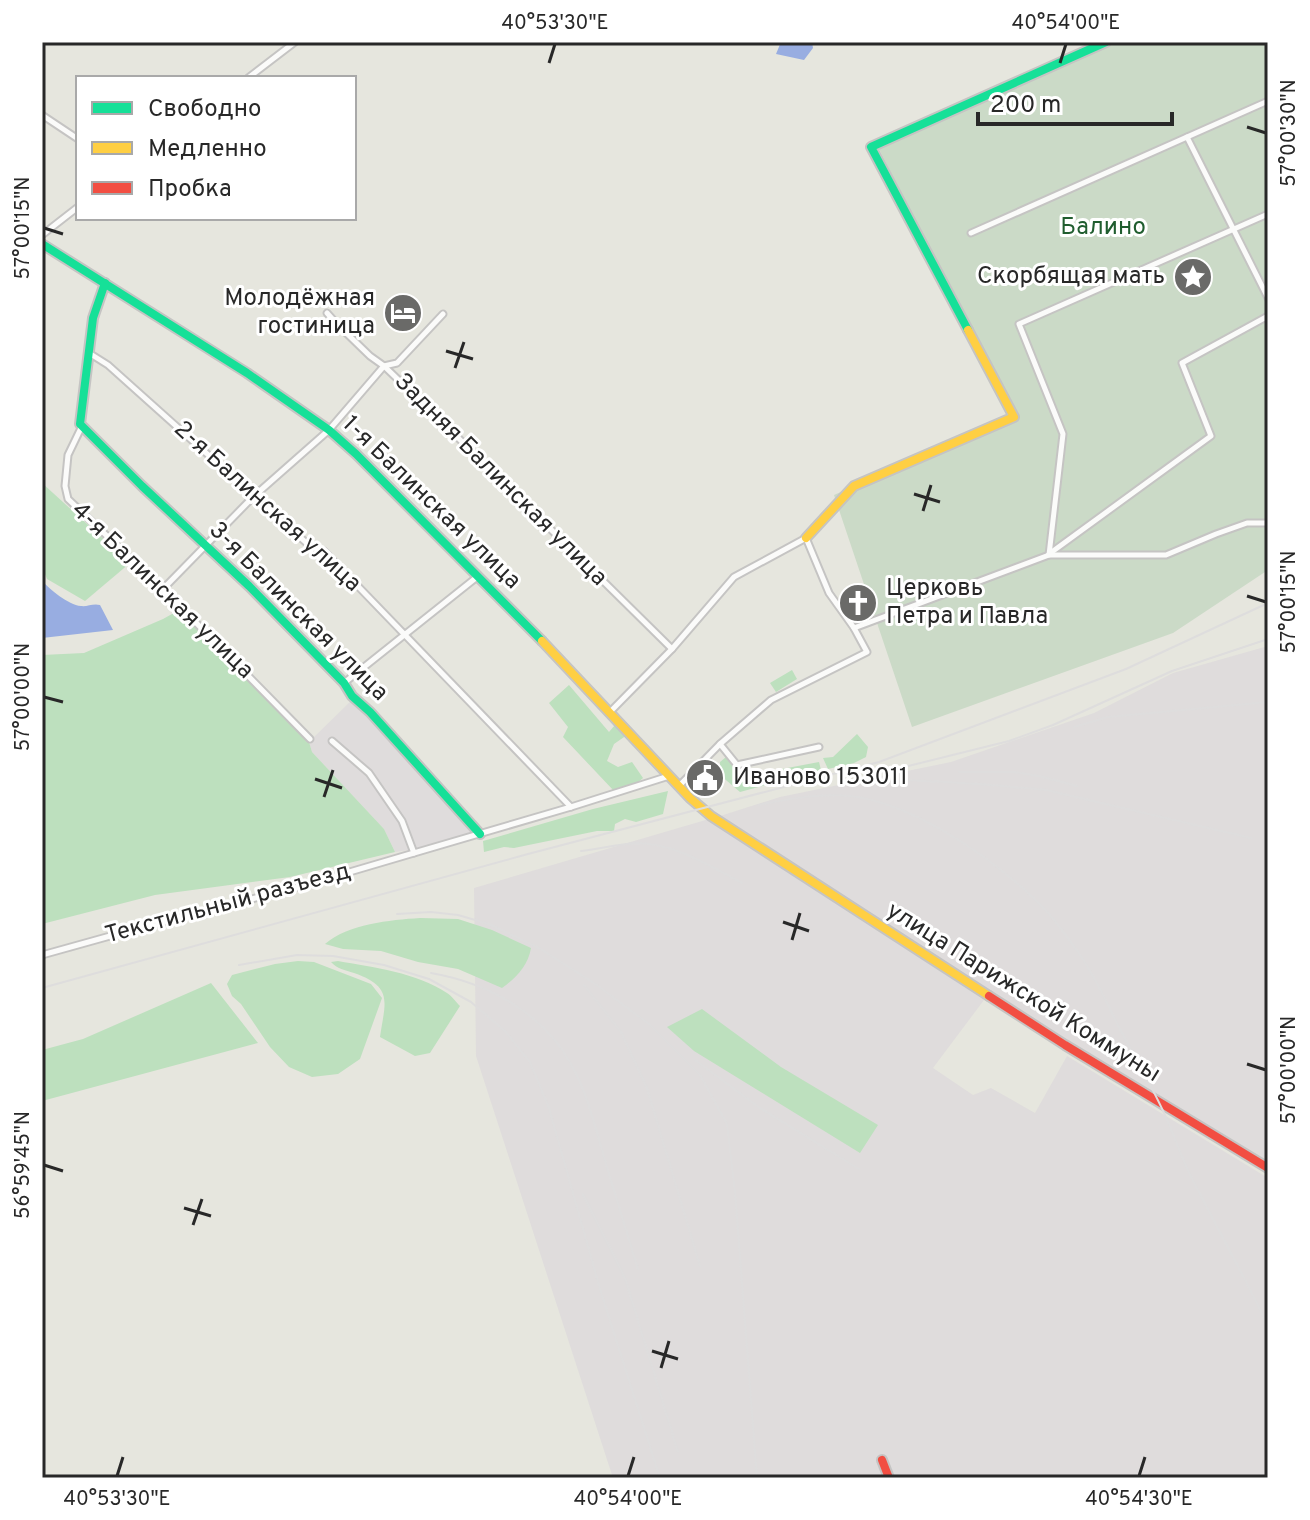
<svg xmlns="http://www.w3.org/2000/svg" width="1310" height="1520" font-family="Overpass,sans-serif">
	<rect width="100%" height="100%" fill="#e6e6de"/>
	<g fill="#dfdcdc">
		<path d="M1268,646V1166L1160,1101L717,817L780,797L951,762L1094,713L1173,673Z"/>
		<path d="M352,700L369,714L476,832L416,849L395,852L384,829L312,752L309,742Z"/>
		<path d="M709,819L984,1000L933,1068L973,1095L991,1088L1035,1113L1067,1056L1268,1178V1478H613L476,1056L474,888Z"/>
	</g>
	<g fill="#bde0be">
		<path d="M42,483L130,563L85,601L47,579L42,567Z"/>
		<path d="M181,609L309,742L312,752L384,829L395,852L290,877L155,895L42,924V655L84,653L163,619Z"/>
		<path d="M792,670L797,679L776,692L770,683Z"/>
		<path d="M569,685L609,732L615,725L627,735L614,744L607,761L618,767L632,762L643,778L635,785L614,791L563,737L568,727L549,703Z"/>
		<path d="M857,734L868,747L866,757L854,763L828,769L823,758L833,757Z"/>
		<path d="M726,757L745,776L819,762L821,770L740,792L720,775V762Z"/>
		<path d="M668,791L663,814L636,822L625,819L615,824L614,831H597L514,848L504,847L484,852L483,841L593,809Z"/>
		<path d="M420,918L458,919L492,930L531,948C528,966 516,978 502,988L458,969L418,962L381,951L343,949L325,944C348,924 390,920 420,918Z"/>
		<path d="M298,961L314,962L371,984L382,998L360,1059L338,1074L312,1077L289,1067L270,1047L241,1004L232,996L227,984L232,975L275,964Z"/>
		<path d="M338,961C372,967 418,973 447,993C452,996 456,1002 460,1006L430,1053L415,1056L380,1037C385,1002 394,987 354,973C345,970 337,969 331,962Z"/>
		<path d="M211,983L258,1043L42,1101V1050L83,1039Z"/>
		<path d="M702,1009L781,1067L878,1125L860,1153L694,1051L667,1027Z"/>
	</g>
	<path fill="#cbdac7" d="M1117,42H1268V570L1173,633L912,727L834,495L1014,416L879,149Z"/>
	<g fill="#98ade1">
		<path d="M781,42H812L813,48L804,60L776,54Z"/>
		<path d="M42,581C50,589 68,605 81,606C87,607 93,603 100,605L113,630L42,638Z"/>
	</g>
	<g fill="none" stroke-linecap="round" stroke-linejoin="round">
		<defs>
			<g id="street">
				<path d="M248,78L295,42"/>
				<path d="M42,115L78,139"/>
				<path d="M1187,137L1268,298"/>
				<path d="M971,233L1268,101"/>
				<path d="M42,235L78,207"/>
				<path d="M327,313L336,323L370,356L384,366L435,415L672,649"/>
				<path d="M89,353L108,365L311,547L324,551L571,807"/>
				<path d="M82,426L68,455L65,486L68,499L163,589L310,739"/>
				<path d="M1049,554L1211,436L1182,363L1268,316"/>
				<path d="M1049,555L1063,434L1019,324L1268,214"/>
				<path d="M163,589L253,497L329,430L384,366L397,363L443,314"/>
				<path d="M854,628L1049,555H1166L1216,534L1247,523H1268"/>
				<path d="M344,683L477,577"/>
				<path d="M610,712L672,649L734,577L806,538L829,593L854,628L867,652L771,700L720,744L679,786"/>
				<path d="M332,741L369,773L402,821L414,853L571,807L669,776"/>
				<path d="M720,744L737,765L819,747"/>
				<path d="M42,955L146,926L302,886L414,853"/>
			</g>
			<g id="fast">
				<path d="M42,244L247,373L329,430L356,454L542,641"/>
				<path d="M105,283L93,318L80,424L142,486L249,586L344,683L352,696L370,712L480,834"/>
				<path d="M968,330L871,147L1106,42"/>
			</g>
			<g id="slow">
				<path d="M806,538L854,486L1014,417L968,330"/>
				<path d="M542,641L690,798L711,816L989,996"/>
			</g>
			<g id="jam">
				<path d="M989,996L1065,1045L1268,1168"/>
				<path d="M882,1460L889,1478"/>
			</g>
		</defs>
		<use href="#street" stroke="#c5c4c3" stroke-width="9"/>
		<use href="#fast" stroke="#c5c4c3" stroke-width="12"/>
		<use href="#slow" stroke="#c5c4c3" stroke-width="12"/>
		<use href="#jam" stroke="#c5c4c3" stroke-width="12"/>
		<use href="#street" stroke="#fbfbfa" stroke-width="5"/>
		<use href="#fast" stroke="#16e098" stroke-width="8"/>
		<use href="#slow" stroke="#ffcf43" stroke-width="8"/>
		<use href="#jam" stroke="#f24e42" stroke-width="8"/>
		<g stroke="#dedddd" stroke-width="2">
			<path d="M1074,727L1108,717L1268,702"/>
			<path d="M959,772H1014L1039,776L1077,786"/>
			<path d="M864,777L1009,741L1053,725L1172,671L1268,639"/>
			<path d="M889,779L980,784L1046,790L1251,838"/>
			<path d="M759,805C788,799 819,793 849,796C914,802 1006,866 1049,914C1061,928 1072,943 1082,958C1097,980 1107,1004 1119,1027C1134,1056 1151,1084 1164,1113C1172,1130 1178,1147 1185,1164C1211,1218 1242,1271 1268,1326"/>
			<path d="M581,851C599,849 618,844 637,843C674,843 710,866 742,883"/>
			<path d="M397,914L431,912L458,915L489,924L539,948L594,983L649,1024L700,1075L727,1124L735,1192L757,1478"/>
			<path d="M239,965L297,955L333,956L384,965L429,979L471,1002L505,1031L530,1062L549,1108L600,1289L660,1478"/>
			<path d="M431,973C488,983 543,1013 571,1064C587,1093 595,1126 604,1157C615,1195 627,1232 638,1269"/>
			<path d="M584,985L621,1032L647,1088L700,1266"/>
			<path d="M42,988L528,854L879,762L1126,669L1268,603"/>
			<path d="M695,1060L760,1108L859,1169"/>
			<path d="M583,1194L625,1278L678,1452"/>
		</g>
	</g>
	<path fill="none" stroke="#282828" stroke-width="3" d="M549,63L555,44M1060,63L1066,44M1247,127L1266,133M44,228L63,234M446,351L473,359M455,368L464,342M914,494L940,502M923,511L931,485M1247,596L1266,602M44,697L63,702M315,779L342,788M324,797L333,770M783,922L809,931M792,940L800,913M1247,1064L1266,1070M44,1165L63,1171M184,1208L211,1216M193,1225L202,1199M652,1351L678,1359M661,1368L669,1341M117,1476L123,1457M628,1476L634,1457M1139,1476L1145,1457"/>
	<defs>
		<symbol id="sight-disc" viewBox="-11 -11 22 22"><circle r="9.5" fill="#6a6a68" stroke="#fff"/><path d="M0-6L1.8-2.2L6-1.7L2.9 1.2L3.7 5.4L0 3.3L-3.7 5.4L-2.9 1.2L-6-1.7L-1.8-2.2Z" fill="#fff"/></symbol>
		<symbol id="hotel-disc" viewBox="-11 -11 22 22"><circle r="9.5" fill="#6a6a68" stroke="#fff"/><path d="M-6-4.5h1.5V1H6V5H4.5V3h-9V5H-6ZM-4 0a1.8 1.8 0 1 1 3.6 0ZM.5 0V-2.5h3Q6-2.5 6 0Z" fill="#fff"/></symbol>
		<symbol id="church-disc" viewBox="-11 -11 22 22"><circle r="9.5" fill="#6a6a68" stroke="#fff"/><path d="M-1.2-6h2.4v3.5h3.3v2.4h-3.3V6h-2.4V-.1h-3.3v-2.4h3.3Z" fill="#fff"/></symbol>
		<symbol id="civic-disc" viewBox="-11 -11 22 22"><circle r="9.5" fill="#6a6a68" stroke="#fff"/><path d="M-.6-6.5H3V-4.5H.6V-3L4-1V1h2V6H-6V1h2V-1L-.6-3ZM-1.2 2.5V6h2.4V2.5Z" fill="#fff"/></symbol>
	</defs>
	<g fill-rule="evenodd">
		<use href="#sight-disc" x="1171" y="255" width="44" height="44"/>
		<use href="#hotel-disc" x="381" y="291" width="44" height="44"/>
		<use href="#church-disc" x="836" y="581" width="44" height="44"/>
		<use href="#civic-disc" x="683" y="756" width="44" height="44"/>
	</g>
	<g text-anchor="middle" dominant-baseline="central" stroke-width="6" stroke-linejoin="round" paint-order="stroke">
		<g font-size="24" fill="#205d2f" stroke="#fff">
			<text x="1103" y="228">Балино</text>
		</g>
		<g font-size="24" fill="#282828" stroke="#fff" text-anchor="end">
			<text x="1165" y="277">Скорбящая мать</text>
			<text x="375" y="299">Молодёжная<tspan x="375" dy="28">гостиница</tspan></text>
			<text x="886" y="589" text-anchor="start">Церковь<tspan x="886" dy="28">Петра и Павла</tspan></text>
			<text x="733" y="778" text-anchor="start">Иваново 153011</text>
		</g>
		<g font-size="24" fill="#282828" stroke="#fff">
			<text transform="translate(500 480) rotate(45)">Задняя Балинская улица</text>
			<text transform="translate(431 503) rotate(44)">1-я Балинская улица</text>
			<text transform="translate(267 507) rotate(42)">2-я Балинская улица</text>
			<text transform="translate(162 591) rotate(44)">4-я Балинская улица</text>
			<text transform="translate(298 612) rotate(45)">3-я Балинская улица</text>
			<text transform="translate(228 904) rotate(-15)">Текстильный разъезд</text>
			<text transform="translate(1023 993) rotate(32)">улица Парижской Коммуны</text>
		</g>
	</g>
	<rect width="1310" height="1520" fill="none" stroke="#ffffff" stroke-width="88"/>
	<rect x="76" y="76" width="280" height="144" fill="#ffffff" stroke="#a9a9a9" stroke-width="2"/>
	<rect x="92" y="102" width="40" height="12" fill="#16e098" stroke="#a9a9a9" stroke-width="2"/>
	<text x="148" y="116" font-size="24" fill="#282828">Свободно</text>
	<rect x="92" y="142" width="40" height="12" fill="#ffcf43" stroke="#a9a9a9" stroke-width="2"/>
	<text x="148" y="156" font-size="24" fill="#282828">Медленно</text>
	<rect x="92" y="182" width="40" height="12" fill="#f24e42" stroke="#a9a9a9" stroke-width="2"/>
	<text x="148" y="196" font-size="24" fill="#282828">Пробка</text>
	<path d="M978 112v12h194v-12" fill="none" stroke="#282828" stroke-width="4"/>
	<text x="990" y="112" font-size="24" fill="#282828" stroke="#ffffff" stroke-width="6" paint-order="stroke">200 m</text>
	<rect x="44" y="44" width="1222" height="1432" fill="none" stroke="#282828" stroke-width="3"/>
	<g font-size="20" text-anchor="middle" fill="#282828">
		<text x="555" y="29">40°53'30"E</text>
		<text x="1066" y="29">40°54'00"E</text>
		<text transform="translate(1288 133) rotate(-90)" y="7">57°00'30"N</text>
		<text transform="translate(22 228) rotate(-90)" y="7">57°00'15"N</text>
		<text transform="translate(1288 602) rotate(-90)" y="7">57°00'15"N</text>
		<text transform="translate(22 697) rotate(-90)" y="7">57°00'00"N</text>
		<text transform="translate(1288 1070) rotate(-90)" y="7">57°00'00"N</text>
		<text transform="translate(22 1165) rotate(-90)" y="7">56°59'45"N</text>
		<text x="117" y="1505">40°53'30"E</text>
		<text x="628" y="1505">40°54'00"E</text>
		<text x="1139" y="1505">40°54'30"E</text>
	</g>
</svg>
